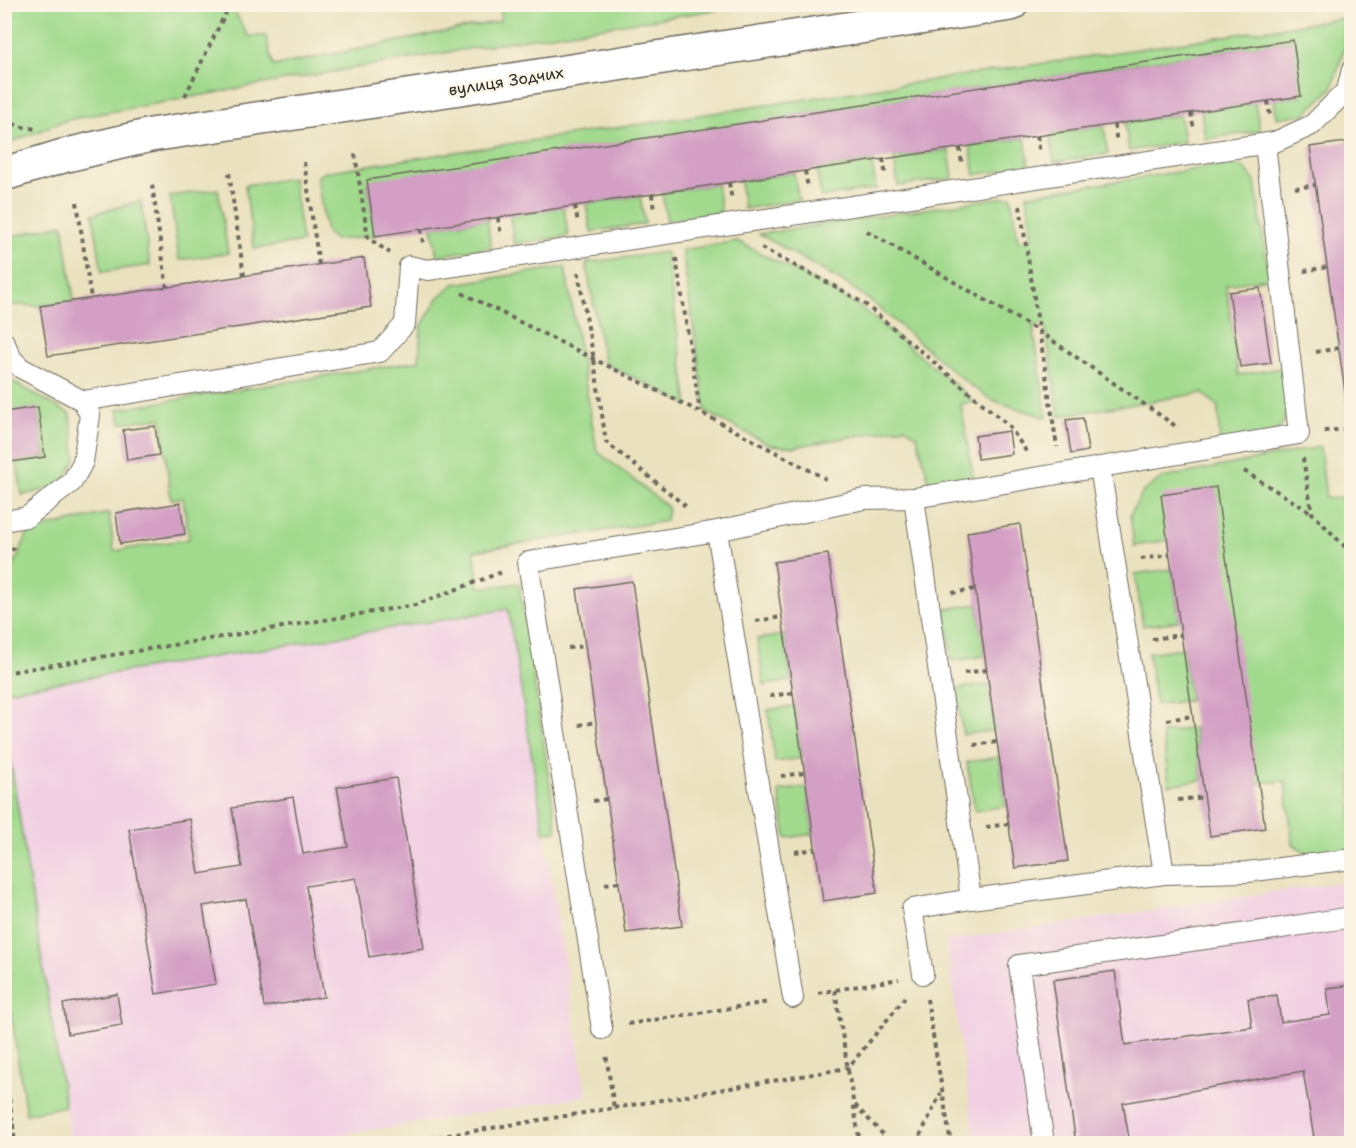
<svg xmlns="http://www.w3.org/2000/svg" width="1356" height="1148" font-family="'Shantell Sans',sans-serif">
	<rect width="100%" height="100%" fill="#fcf5e5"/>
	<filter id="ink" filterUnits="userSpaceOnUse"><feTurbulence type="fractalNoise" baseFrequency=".0167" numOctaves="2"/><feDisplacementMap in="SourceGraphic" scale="12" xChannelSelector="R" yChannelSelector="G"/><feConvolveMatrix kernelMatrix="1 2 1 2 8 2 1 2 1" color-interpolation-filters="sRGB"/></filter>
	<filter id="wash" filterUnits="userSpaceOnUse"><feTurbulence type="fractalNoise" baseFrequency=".008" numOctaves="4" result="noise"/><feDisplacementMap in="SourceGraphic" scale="24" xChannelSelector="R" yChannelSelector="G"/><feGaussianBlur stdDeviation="1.35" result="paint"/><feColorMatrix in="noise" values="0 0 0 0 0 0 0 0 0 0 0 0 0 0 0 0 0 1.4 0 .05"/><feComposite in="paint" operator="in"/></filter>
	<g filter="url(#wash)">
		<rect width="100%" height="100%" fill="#eae1be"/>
		<g fill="#f1d0e3">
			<path d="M508,609L586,1096L291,1143H71L5,726L4,691Z"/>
			<path d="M1351,881V1143H975L946,941Z"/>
		</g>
		<g fill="#a1da8d" stroke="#66825c" stroke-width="1.5">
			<path d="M5,4L231,5L248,36H266L273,66L500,21L502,5H748L532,38L274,82L66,120L5,145Z"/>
			<path d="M1343,18L1345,46L1332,88L1305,114L1277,118L1274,100L1301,96L1292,40L367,181L375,236L335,240L326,232L317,178L323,172Z"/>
			<path d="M1255,103L1260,131L1205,139L1201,111Z"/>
			<path d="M1180,115L1184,142L1129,151L1125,123Z"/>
			<path d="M1104,126L1108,154L1054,162L1050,134Z"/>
			<path d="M1025,138L1029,166L975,175L970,146Z"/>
			<path d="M949,150L953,178L898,186L894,158Z"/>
			<path d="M872,161L876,189L821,197L817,169Z"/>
			<path d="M1223,165L1243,167L1255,181L1269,278L1226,285L1238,375L1282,368L1288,409L1283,424L1272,435L1220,443L1218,406L1202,393L1059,416L1045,324L1033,326L1047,418L992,400L967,383L871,301L845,283L759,234L1011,196L1018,241L1032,239L1027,195Z"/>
			<path d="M794,173L799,200L744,209L740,181Z"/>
			<path d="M293,178L302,242L254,249L245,185Z"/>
			<path d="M717,184L721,212L667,221L662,193Z"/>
			<path d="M218,189L228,253L179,260L170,196Z"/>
			<path d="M640,196L645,224L591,232L586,204Z"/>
			<path d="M141,201L150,265L102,272L93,214Z"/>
			<path d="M564,207L568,236L514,244L510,216Z"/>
			<path d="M487,219L491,247L437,256L432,227Z"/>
			<path d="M63,224L74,302L40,306L11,305L5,283L4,238Z"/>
			<path d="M737,241L835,292L863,309L965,393L973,402L961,404L974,481L940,487L929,482L917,436L905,427L794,447L770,445L706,412L682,250Z"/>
			<path d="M666,252L688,405L604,363L586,263Z"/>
			<path d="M565,267L597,451L668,507L666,521L474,551L479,588L519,583L557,831L544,832L508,609L5,691V586L29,531L109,513L114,551L189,539L183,498L171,499L161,418L121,423L118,409L419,361L421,327L438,298L454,284Z"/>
			<path d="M5,373L13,382L70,414L76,458L67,476L53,488L22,495L17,461L45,457L38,408L5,412Z"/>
			<path d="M1320,447L1326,499L1351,496V854L1317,860L1293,844L1285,781L1258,783L1168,540L1134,546L1130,515L1143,492L1162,478Z"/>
			<path d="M1172,569L1179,621L1143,626L1135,574Z"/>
			<path d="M977,604L985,656L952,661L945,609Z"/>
			<path d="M785,635L791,681L764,685L757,639Z"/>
			<path d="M1183,648L1190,700L1156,705L1148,653Z"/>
			<path d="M989,684L995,730L963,735L956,689Z"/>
			<path d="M795,706L802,758L775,762L768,710Z"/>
			<path d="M5,726L65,1106L26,1114L5,972Z"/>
			<path d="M1194,728L1202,780L1169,785L1162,733Z"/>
			<path d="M999,757L1006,806L975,811L967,762Z"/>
			<path d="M807,787L813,834L786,838L779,791Z"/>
		</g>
		<g id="blocks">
			<g fill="#d39fc4">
				<path d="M1293,40L1301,96L375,236L367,180Z"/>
				<path d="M1352,141V427H1350L1310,147Z"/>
				<path d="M364,258L371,307L48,356L40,306Z"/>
				<path d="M1260,288L1271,363L1240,367L1229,292Z"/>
				<path d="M38,407L45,457L4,463V412Z"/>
				<path d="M1083,418L1088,451L1071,454L1066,420Z"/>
				<path d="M155,426L159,455L127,460L123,430Z"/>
				<path d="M1009,431L1012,454L978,459L975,436Z"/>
				<path d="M1216,487L1265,828L1210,836L1161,495Z"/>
				<path d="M180,503L185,534L120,544L116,513Z"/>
				<path d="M1020,524L1068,861L1015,868L967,532Z"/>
				<path d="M828,554L877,893L823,901L774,562Z"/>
				<path d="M632,581L682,926L626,933L577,589Z"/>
				<path d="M396,778L424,948L369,957L356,878L306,886L324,997L264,1007L246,899L203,906L216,984L156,994L129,829L190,819L199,874L242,867L232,808L293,797L303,854L348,847L337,787Z"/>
				<path d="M1115,971L1125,1045L1252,1027L1248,999L1277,995L1281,1022L1330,1015L1327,988L1352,985V1144H1315L1303,1071L1123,1103L1130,1144H1076L1053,980Z"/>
				<path d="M117,994L122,1025L68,1034L63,1004Z"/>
			</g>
		</g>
	</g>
	<g filter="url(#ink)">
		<use href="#blocks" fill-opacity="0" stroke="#6e6b5e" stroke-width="1.5"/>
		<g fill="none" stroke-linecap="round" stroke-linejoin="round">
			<defs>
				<g id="service">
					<path d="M4,342L12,359L21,368L83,401L90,415L83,462L72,482L27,517L4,521"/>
					<path d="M83,401L380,352L405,324L409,266L428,270L1275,142L1312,125L1347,90L1352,70"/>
					<path d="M1100,467L1164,874"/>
					<path d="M914,498L971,899"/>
					<path d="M717,531L793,998"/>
					<path d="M923,974L912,909L971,899L1164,874L1247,872L1352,859"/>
					<path d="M602,1029L528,562L717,531L864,499L914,498L1299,434L1265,144"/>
					<path d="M1044,1144L1019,965L1255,932L1352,917"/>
				</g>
				<path id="minor" d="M4,174L63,156L151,135L1011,4"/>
			</defs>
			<use href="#service" stroke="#6e6b5e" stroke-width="22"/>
			<use href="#minor" stroke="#6e6b5e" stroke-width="36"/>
			<g stroke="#6e6b5e" stroke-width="4" stroke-dasharray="4.5 4.5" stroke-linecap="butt">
				<path d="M185,96L230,4"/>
				<path d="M1268,101L1270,115"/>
				<path d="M1191,113L1194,130"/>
				<path d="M4,121L23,127L36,129"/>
				<path d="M1114,125L1117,142"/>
				<path d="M1037,136L1040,153"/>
				<path d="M960,148L962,165"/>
				<path d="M355,154L368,238L390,253"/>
				<path d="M883,159L886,176"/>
				<path d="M304,162L319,265"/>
				<path d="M805,171L808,188"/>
				<path d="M229,173L244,276"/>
				<path d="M729,183L732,200"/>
				<path d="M152,185L167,288"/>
				<path d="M1295,188L1315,185"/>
				<path d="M652,194L654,211"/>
				<path d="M77,202L91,299"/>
				<path d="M575,206L578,223"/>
				<path d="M1020,206L1057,447"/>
				<path d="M498,218L501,235"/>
				<path d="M421,229L423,243"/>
				<path d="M867,231L1040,332L1177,427"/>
				<path d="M761,248L840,289L866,305L1009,426L1028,454"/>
				<path d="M676,258L700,411"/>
				<path d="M1304,271L1327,267"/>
				<path d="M578,272L594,360L606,442L688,508"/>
				<path d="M462,293L700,412L826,479"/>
				<path d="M1316,352L1339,348"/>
				<path d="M1324,431L1350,429"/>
				<path d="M1303,458L1312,513L1352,554"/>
				<path d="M1244,471L1312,513"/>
				<path d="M4,485L6,495"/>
				<path d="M1141,559L1170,555"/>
				<path d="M4,567L15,545"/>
				<path d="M952,593L975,589"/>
				<path d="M756,621L782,617"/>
				<path d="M1152,639L1181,635"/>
				<path d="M568,648L586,646"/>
				<path d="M4,673L415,605L502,572"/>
				<path d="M964,673L987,670"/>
				<path d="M770,696L793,693"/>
				<path d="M1167,720L1192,716"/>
				<path d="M579,725L596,722"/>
				<path d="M974,745L997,742"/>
				<path d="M781,776L804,773"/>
				<path d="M1178,800L1204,797"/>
				<path d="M593,801L607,799"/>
				<path d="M986,827L1009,824"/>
				<path d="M795,852L815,849"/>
				<path d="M605,884L619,882"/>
				<path d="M835,990L860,1144"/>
				<path d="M818,993L899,979"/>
				<path d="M927,999L951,1144"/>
				<path d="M628,1024L769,1002"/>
				<path d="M4,1063L13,1125"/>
				<path d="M855,1105L892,1144"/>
				<path d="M614,1108L848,1068L908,994"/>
				<path d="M4,1127L13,1125L15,1144"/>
				<path d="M394,1144L614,1108L606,1054"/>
				<path d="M916,1144L941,1093"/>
			</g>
			<use href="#service" stroke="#fff" stroke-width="20"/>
			<use href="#minor" stroke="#fff" stroke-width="33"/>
		</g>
	</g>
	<g text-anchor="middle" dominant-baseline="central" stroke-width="4.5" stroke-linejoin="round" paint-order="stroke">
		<g font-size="16" fill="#2b2b2b" stroke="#fcf5e5">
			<text transform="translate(506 81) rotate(-9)">вулиця Зодчих</text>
		</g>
	</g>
	<rect width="1356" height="1148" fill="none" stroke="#fcf5e5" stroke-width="24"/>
</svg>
